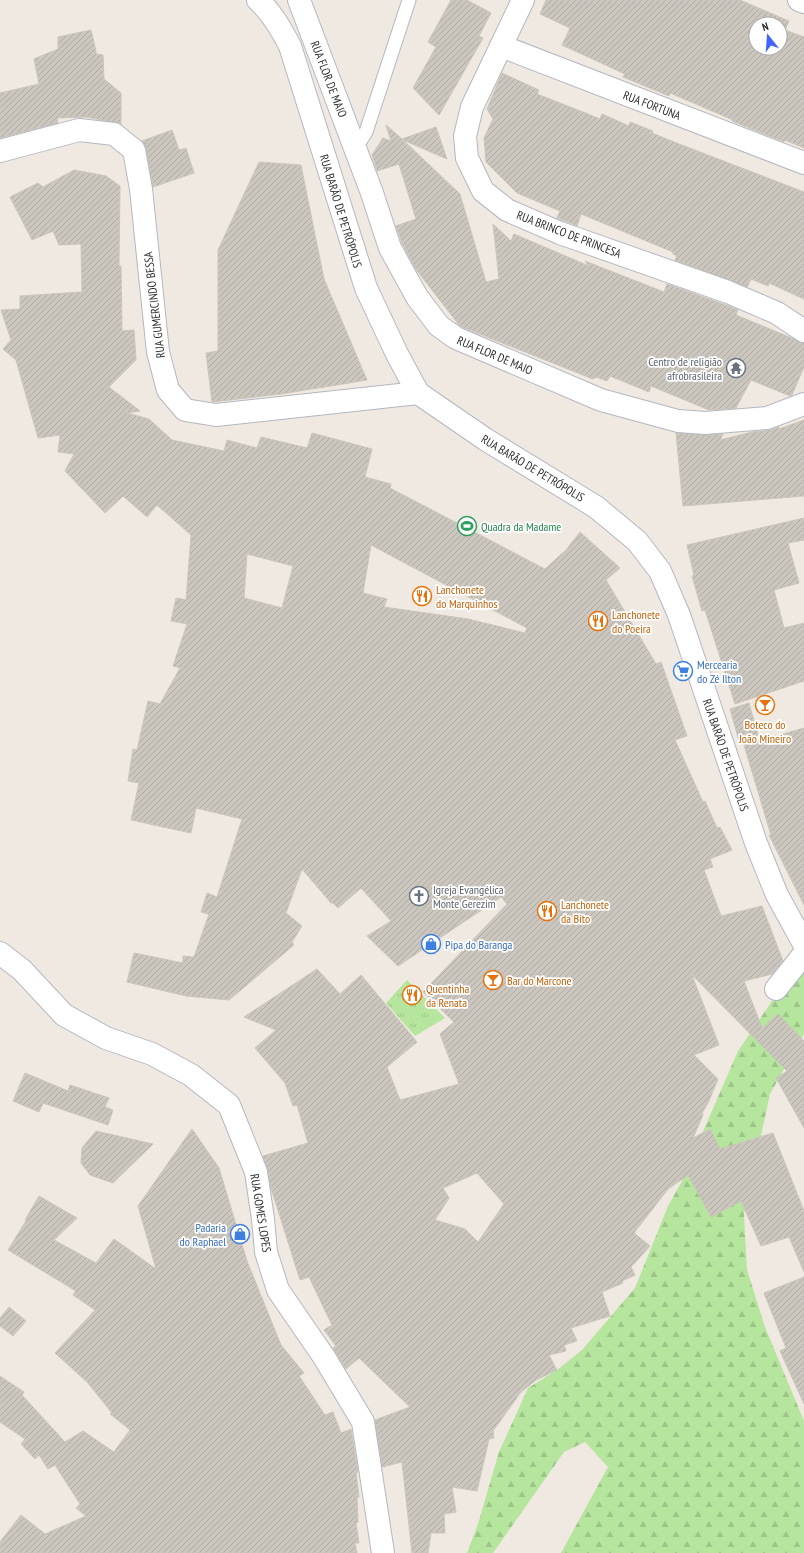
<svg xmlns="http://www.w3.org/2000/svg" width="804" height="1553" font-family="'PT Sans Narrow',sans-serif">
	<defs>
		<pattern id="grass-tufts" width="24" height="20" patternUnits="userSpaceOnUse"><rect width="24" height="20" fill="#b6e59e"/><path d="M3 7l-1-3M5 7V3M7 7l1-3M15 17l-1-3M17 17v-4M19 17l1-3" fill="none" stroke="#9dc588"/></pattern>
		<pattern id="forest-firs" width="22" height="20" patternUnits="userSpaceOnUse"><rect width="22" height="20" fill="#b6e59e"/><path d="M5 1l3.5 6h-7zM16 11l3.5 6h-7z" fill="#9dc588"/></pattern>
		<pattern id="building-hatch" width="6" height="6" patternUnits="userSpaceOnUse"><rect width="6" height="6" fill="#cbc7bf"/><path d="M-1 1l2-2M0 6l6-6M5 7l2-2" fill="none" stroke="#afaba4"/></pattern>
	</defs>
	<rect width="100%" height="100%" fill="#efe9e1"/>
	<path fill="url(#grass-tufts)" d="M407,980L445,1018L415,1036L386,1003Z"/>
	<path fill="url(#forest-firs)" d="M798,963L804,969V1034L770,1094L744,1214L747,1270L765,1327L804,1421V1553H561L608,1467L585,1442L564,1452L493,1553H467L478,1524L499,1452L528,1388L557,1370L582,1350L635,1288L668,1206L681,1183L696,1152L698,1143L738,1051Z"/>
	<g fill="url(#building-hatch)" stroke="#cbc5ba" fill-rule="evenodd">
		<path d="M451,0H467L491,13L479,36L483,38L439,115L413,88L436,47L428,42Z"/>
		<path d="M546,0H740L789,21L785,30L804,37V148L785,140L784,142L732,121L733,120L670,93L669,96L623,77L625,74L562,45L570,28L540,14ZM756,24H780V48H756Z"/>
		<path d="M91,30L96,51V54L103,55L104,79L121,93V124L87,117L57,118L58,123L0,138V93L39,84L34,59L58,49V37Z"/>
		<path d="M502,73L539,90L537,94L583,112L600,119L602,114L629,126L630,122L653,131L652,133L674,142L804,192V299L769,283L768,286L751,279L747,287L675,260L677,256L673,254V252L581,214L577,226L565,221L557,218L560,211L517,193L486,162L484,138L493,119L487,109Z"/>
		<path d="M386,125L402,139L436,127L447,159L403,140L460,194L486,282L499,279L493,224L511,241L514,234L589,266L585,261L664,292L667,284L723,304L738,310L736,315L804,343V367L792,395L790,396L751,380L736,408L709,410L651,386L649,392L610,376L607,381L596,377L593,379L462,327L459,325L415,268L402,243L396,226L416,219L399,164L377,171L372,155L383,138L391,141Z"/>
		<path d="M172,130L179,150L186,148L194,173L153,187L146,148L142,141Z"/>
		<path d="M259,162L301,165L324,279L367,380L281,394L212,402L206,353L218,351V250Z"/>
		<path d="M74,170L106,176L120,186L119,266H121L122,331L134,330L136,360L109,387L140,411L127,413L149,419L172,440L224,451L227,440L257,448L261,437L307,448L312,433L372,449L365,477L391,484L390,488L545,569L566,550L580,532L620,568L606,580L656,664L661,662L687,736L675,740L703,802L705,801L717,828L720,827L732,850L710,859L713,867L704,870L721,916L762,906L783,961L772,974L744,981L762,1028L778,1014L804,1041V1128L776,1078L787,1071L692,975L719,1045L694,1055L718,1079L708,1103L702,1113L703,1115L693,1138L710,1129L720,1149L773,1133L804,1211V1272L789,1237L761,1246L741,1201L711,1217L688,1175L668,1189L634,1233L650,1246L631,1267L635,1275L622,1281L623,1283L602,1292L610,1316L571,1328L577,1341L564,1345L566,1351L549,1355L557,1370L536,1380L521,1392L493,1431L494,1438L489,1439L477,1491L452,1487L456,1512L444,1514L445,1533H431L428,1553H412L402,1462L382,1467L375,1420L410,1407L359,1358L346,1369L333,1348L336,1346L324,1330L332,1325L309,1277L300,1280L271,1188L268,1170L263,1156L308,1143L297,1105L293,1106L285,1083L255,1048L276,1030L244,1017L317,969L340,994L361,975L417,1042L387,1067L400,1100L459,1084L440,1034L454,1022L423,992L507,904L501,897L398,966L367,936L391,921L361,888L338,908L333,903H331L302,869L286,913L302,926L292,942L294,945L229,1000L186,996L127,982L134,953L183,963V956L194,957L209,914L201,912L207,893L217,897L242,819L196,808L191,833L131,820L139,783L128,781L133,749L137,750L148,701L160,704L180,668L173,666L187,624L171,621L176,598L186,600L191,535L157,505L147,517L123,496L105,513L65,471L74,454L58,452L60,435L38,438L16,360L3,349L11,340L1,310L20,309V296L82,292L81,244L59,245L53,231L32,240L10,197L38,183L43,187ZM371,545L527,628L525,633L468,619L384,607L387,599L363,593ZM247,554L293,566L282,608L244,598ZM477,1173L504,1204L478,1242L465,1229L435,1220L449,1198L443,1188Z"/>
		<path d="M804,420V496L683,506L676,433L704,435L723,434L720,440L752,432L771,430L779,427V429Z"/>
		<path d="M804,518V540L788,543L799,583L774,590L784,628L804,623V681L735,704L705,610L702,611L692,576L694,575L687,545Z"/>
		<path d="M749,703L758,735L739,741L730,709Z"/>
		<path d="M804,728V905L769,835H771L744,745Z"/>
		<path d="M25,1073L68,1091L70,1085L109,1098L105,1107L113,1110L108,1125L43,1103L39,1112L13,1101Z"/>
		<path d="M192,1129L219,1168L247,1261L281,1345L304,1373L299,1376L325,1415L333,1412L341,1433L351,1429L358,1472L356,1473L359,1497H357L358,1522L356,1523L359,1543H355L357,1553H0V1542L21,1515L45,1534L86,1516L76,1508L80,1504L55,1465L48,1469L39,1455L35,1459L21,1444L25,1439L0,1422V1376L24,1392L22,1395L65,1442L83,1431L114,1452L130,1430L110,1414L112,1413L87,1382L55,1353L95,1310L73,1295L76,1291L8,1250L26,1221L25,1220L39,1196L77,1218L54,1240L96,1263L114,1239L156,1269L138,1206Z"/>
		<path d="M96,1131L153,1144L113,1183L90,1175L81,1163L82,1148Z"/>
		<path d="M804,1277V1404L780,1351L786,1348L764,1293Z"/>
		<path d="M9,1307L26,1321L13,1336L0,1326V1318Z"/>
	</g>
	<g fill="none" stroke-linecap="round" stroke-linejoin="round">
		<defs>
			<path id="lane" d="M355,149L366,132L409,0"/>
			<g id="street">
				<path d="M299,0L372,193L390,248L417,297L439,326L456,338L601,400L678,421L705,423L767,418L804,404"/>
				<path d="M523,0L472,107L465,136L467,158L483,191L507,210L560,233L728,292L777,313L804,331"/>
				<path d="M799,0L804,2"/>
				<path d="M501,46L804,163"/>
				<path d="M0,151L79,130L114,134L134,150L141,189L158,352L168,390L185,410L216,415L418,393"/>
				<path d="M0,953L22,970L64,1015L106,1038L152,1054L191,1075L229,1105L256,1172L263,1219L266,1252L278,1290L324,1357L363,1422L383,1553"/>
				<path d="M776,989L804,954"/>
			</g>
			<path id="secondary" d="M258,0C272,13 281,29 290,46L366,288L397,354L418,393L485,439L596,507L637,541L660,571L679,615L756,843L777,895L804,944"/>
		</defs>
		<use href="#lane" stroke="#b4b7c1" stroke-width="15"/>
		<use href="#street" stroke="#b4b7c1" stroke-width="24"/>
		<use href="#secondary" stroke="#b4b7c1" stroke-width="24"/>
		<use href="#lane" stroke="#fff" stroke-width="13"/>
		<use href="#street" stroke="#fff" stroke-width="22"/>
		<use href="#secondary" stroke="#fff" stroke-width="22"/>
	</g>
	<defs>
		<symbol id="temple-ring" viewBox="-11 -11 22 22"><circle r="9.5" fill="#fff" stroke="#6b7280" stroke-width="1.5"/><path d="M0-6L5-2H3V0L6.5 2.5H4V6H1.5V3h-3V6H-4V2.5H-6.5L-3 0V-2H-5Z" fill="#6b7280"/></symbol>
		<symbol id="stadium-ring" viewBox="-11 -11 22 22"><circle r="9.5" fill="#fff" stroke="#2e9e5b" stroke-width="1.5"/><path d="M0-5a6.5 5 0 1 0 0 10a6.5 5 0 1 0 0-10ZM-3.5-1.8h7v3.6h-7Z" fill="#2e9e5b"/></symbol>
		<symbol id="restaurant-ring" viewBox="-11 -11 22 22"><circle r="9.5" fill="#fff" stroke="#e8710a" stroke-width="1.5"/><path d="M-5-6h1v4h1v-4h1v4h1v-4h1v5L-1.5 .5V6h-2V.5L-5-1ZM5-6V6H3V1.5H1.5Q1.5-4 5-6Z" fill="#e8710a"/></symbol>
		<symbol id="supermarket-ring" viewBox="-11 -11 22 22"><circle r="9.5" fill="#fff" stroke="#3f7fe0" stroke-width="1.5"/><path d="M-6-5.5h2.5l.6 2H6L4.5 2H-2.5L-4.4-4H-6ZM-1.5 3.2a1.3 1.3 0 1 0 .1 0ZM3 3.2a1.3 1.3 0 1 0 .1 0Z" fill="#3f7fe0"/></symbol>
		<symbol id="bar-ring" viewBox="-11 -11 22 22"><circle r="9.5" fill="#fff" stroke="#e8710a" stroke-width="1.5"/><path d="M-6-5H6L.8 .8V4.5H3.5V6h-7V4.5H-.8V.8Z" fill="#e8710a"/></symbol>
		<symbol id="church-ring" viewBox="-11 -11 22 22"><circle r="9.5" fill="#fff" stroke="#6b7280" stroke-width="1.5"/><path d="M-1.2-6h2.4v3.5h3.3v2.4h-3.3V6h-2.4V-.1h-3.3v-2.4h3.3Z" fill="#6b7280"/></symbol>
		<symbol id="shop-ring" viewBox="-11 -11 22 22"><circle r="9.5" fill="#fff" stroke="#3f7fe0" stroke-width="1.5"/><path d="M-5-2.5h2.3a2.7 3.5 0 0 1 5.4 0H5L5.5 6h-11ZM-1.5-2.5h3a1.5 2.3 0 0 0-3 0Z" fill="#3f7fe0"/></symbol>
	</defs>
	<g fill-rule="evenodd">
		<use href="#temple-ring" x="725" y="357" width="22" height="22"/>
		<use href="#stadium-ring" x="456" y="515" width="22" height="22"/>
		<use href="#restaurant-ring" x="411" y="585" width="22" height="22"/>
		<use href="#restaurant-ring" x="587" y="610" width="22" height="22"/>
		<use href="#supermarket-ring" x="672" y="660" width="22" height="22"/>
		<use href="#bar-ring" x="754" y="694" width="22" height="22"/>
		<use href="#church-ring" x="408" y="885" width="22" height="22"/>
		<use href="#restaurant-ring" x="536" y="900" width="22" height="22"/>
		<use href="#shop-ring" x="420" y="933" width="22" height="22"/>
		<use href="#bar-ring" x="482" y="969" width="22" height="22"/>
		<use href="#restaurant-ring" x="401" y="984" width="22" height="22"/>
		<use href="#shop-ring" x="229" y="1223" width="22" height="22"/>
	</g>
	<g text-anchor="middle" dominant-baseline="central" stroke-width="3.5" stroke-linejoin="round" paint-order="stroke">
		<g font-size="12" fill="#2e2e2e" stroke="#fff">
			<text transform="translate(329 79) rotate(69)">RUA FLOR DE MAIO</text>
			<text transform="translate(652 105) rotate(21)">RUA FORTUNA</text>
			<text transform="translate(341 211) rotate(73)">RUA BARÃO DE PETRÓPOLIS</text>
			<text transform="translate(569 234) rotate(21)">RUA BRINCO DE PRINCESA</text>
			<text transform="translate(154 305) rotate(-97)">RUA GUMERCINDO BESSA</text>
			<text transform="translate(495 355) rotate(23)">RUA FLOR DE MAIO</text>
			<text transform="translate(533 468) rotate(31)">RUA BARÃO DE PETRÓPOLIS</text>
			<text transform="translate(726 755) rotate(71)">RUA BARÃO DE PETRÓPOLIS</text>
			<text transform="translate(261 1213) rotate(81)">RUA GOMES LOPES</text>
		</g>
		<g font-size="12" fill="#5b616d" stroke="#fff" text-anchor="end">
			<text x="722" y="361">Centro de religião<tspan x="722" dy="14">afrobrasileira</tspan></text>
			<text x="433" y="889" text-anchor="start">Igreja Evangélica<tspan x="433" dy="14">Monte Gerezim</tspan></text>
		</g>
		<g font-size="12" fill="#27864d" stroke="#fff" text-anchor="start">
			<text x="481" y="526">Quadra da Madame</text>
		</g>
		<g font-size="12" fill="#c56008" stroke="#fff" text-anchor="start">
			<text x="436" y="589">Lanchonete<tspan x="436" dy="14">do Marquinhos</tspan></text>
			<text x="612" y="614">Lanchonete<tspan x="612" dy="14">do Poeira</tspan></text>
			<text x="765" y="724" text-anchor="middle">Boteco do<tspan x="765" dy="14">João Mineiro</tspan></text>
			<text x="561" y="904">Lanchonete<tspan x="561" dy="14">da Bito</tspan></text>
			<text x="507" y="980">Bar do Marcone</text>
			<text x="426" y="988">Quentinha<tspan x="426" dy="14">da Renata</tspan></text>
		</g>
		<g font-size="12" fill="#366cbe" stroke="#fff" text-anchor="start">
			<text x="697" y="664">Mercearia<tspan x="697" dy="14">do Zé Ilton</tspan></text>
			<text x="445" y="944">Pipa do Baranga</text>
			<text x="226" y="1227" text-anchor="end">Padaria<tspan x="226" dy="14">do Raphael</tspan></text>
		</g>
	</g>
	<g transform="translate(768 36) rotate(343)"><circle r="19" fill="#ffffff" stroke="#ababab"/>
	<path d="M0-3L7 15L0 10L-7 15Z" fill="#4264fb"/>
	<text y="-6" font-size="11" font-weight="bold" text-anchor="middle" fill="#2e2e2e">N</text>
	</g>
</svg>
